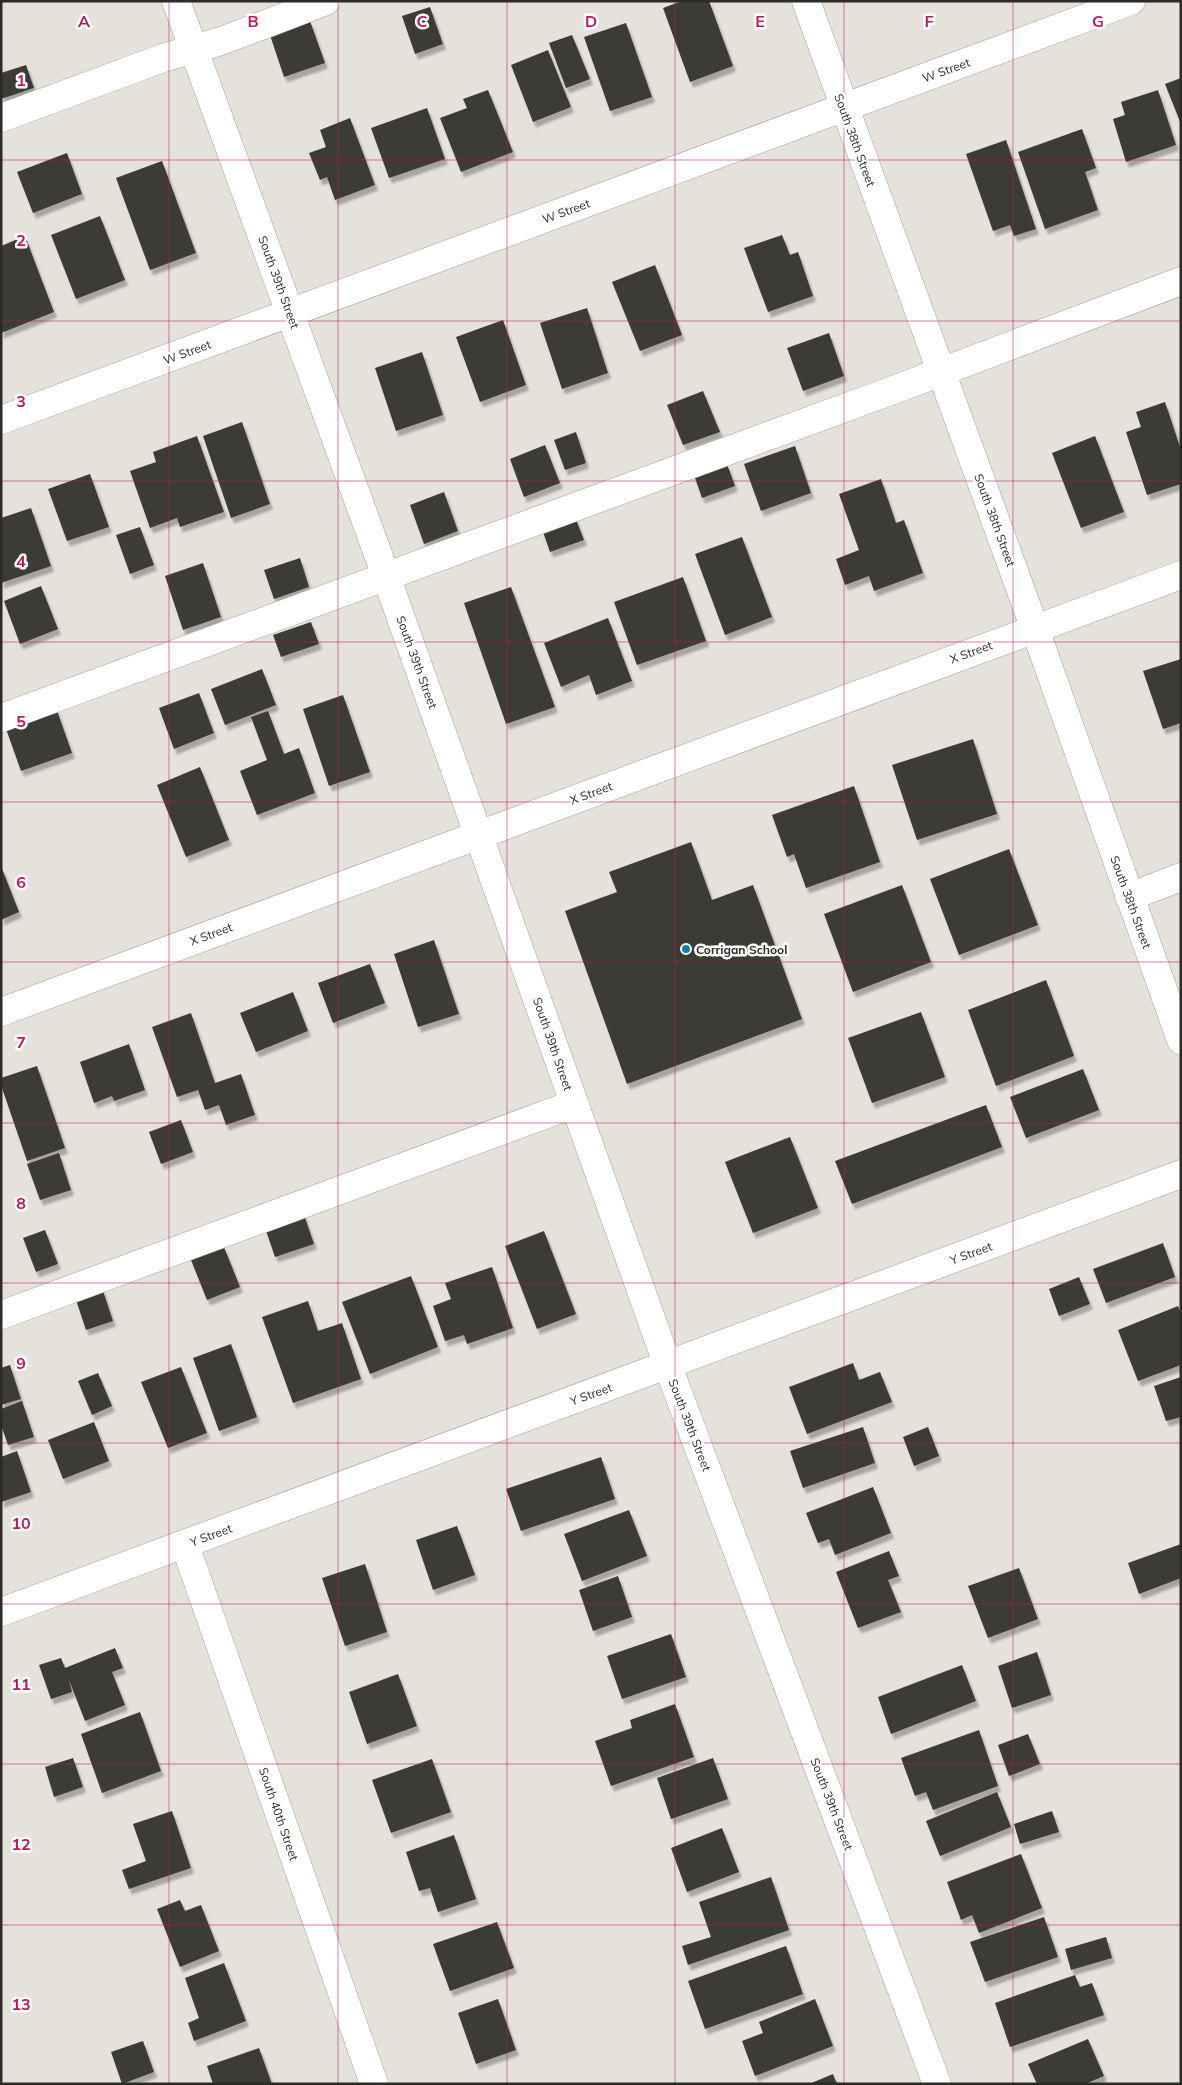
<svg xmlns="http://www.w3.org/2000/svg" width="1182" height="2085" font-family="Mulish,sans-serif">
	<defs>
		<filter id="shadow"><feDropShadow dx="3" dy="5.5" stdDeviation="1" flood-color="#0004"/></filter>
	</defs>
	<rect width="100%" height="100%" fill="#e5e1db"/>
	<g fill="#3e3b36" filter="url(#shadow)">
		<path d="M682,1H709L733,66L690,82L663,8Z"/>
		<path d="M430,7L443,44L415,54L402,16Z"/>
		<path d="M310,21L325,63L284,77L270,35Z"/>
		<path d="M626,23L652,97L610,111L584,37Z"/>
		<path d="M572,35L590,79L566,88L549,43Z"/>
		<path d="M548,50L571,107L533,122L511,65Z"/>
		<path d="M26,65L34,88L1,99V73Z"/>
		<path d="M1181,78V124L1165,84Z"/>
		<path d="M488,90L513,152L461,172L440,118L467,108L463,99Z"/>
		<path d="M1158,90L1176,145L1126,162L1113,119L1125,115L1121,102Z"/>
		<path d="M427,108L445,159L389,178L371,128Z"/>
		<path d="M350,118L375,185L335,200L327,177L320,180L309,153L326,147L320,130Z"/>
		<path d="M1082,129L1096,168L1085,172L1098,210L1045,229L1018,152Z"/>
		<path d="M1006,140L1036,229L1014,236L1010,225L993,231L966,154Z"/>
		<path d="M67,153L82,194L33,213L17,172Z"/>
		<path d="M162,161L196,253L150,270L116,178Z"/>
		<path d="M100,216L125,280L76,299L51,235Z"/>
		<path d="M782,235L790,255L798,252L813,296L768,312L744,248Z"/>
		<path d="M25,236L54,312L1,333V246Z"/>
		<path d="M655,265L682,335L640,351L612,282Z"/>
		<path d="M587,308L608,373L562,389L540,323Z"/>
		<path d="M503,320L526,385L480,402L456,337Z"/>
		<path d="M829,333L844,376L803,391L787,348Z"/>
		<path d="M422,352L443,415L396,431L375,368Z"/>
		<path d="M703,391L720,432L683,445L667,405Z"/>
		<path d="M1165,402L1181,450V484L1147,495L1126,432L1141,427L1136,412Z"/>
		<path d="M242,422L270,504L231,518L203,436Z"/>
		<path d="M576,432L586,463L565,470L554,440Z"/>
		<path d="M197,436L224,512L180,527L177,518L150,528L130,471L156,462L153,452Z"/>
		<path d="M1095,436L1124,512L1081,528L1052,453Z"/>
		<path d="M545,445L560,483L524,497L510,459Z"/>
		<path d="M795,446L811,493L761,511L744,464Z"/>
		<path d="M727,464L735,486L702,498L694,475Z"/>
		<path d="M90,474L109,527L67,541L48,489Z"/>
		<path d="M881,479L896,523L904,520L923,573L874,591L869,576L845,585L836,559L859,550L839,494Z"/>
		<path d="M444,492L458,531L424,544L410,505Z"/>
		<path d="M31,508L51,566L1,583V518Z"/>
		<path d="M575,517L584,540L550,552L542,529Z"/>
		<path d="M140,527L154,565L130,574L116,535Z"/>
		<path d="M742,537L772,617L725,635L695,554Z"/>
		<path d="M300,558L309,587L274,599L264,570Z"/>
		<path d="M203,563L221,617L183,630L165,576Z"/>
		<path d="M683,577L706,641L637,665L614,602Z"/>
		<path d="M41,586L58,629L20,644L4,601Z"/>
		<path d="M511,587L555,707L506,724L464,603Z"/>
		<path d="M608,618L632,681L596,695L589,675L561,687L544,643Z"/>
		<path d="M311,622L319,644L281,657L273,635Z"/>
		<path d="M1181,659V723L1163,729L1143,671Z"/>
		<path d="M262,669L276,705L225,725L211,689Z"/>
		<path d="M199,693L214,733L174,749L159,708Z"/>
		<path d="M343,695L370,772L329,786L303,709Z"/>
		<path d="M56,708L72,753L21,771L5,726Z"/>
		<path d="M268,711L284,754L299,748L315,793L257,815L240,771L267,760L251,717Z"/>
		<path d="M973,739L997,814L917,840L892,765Z"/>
		<path d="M200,767L229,840L186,857L157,785Z"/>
		<path d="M854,786L880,862L806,888L794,854L787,857L772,815Z"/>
		<path d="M691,842L712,900L753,885L802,1019L627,1084L565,911L617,892L609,872Z"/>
		<path d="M1009,849L1038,925L959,955L930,879Z"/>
		<path d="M1,866L19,912L1,920Z"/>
		<path d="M902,885L931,962L853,992L824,914Z"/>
		<path d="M434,940L459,1014L418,1027L394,954Z"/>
		<path d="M370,964L385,1003L333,1023L318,983Z"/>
		<path d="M1046,980L1074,1056L996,1086L968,1010Z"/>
		<path d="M293,992L308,1031L256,1052L240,1013Z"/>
		<path d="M921,1012L945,1077L872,1103L848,1038Z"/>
		<path d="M191,1013L215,1083L241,1074L255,1115L226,1125L219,1105L205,1110L198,1090L177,1097L152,1027Z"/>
		<path d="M129,1044L145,1090L114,1101L112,1096L94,1103L80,1062Z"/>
		<path d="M37,1066L65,1148L27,1161L1,1085V1078Z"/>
		<path d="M1083,1069L1099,1110L1026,1138L1010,1097Z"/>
		<path d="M986,1105L1002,1147L852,1204L835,1161Z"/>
		<path d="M181,1120L193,1152L161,1164L149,1132Z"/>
		<path d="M790,1137L818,1208L753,1233L725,1162Z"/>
		<path d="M59,1153L71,1190L40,1200L27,1164Z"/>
		<path d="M303,1212L314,1244L275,1257L264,1225Z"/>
		<path d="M45,1230L58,1264L36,1272L23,1238Z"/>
		<path d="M544,1231L576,1314L537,1329L505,1246Z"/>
		<path d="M1163,1243L1175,1277L1106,1303L1093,1269Z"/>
		<path d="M224,1247L240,1287L207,1300L191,1260Z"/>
		<path d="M492,1267L513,1328L467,1344L464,1335L445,1341L433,1306L451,1299L445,1283Z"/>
		<path d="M411,1276L438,1347L370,1374L342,1302Z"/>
		<path d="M1079,1277L1090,1304L1059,1316L1049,1289Z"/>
		<path d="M102,1288L113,1321L86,1330L75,1297Z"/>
		<path d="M308,1301L318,1331L342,1323L361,1379L293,1403L262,1317Z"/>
		<path d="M1178,1306L1181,1314V1365L1138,1381L1118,1330Z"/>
		<path d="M231,1344L257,1417L219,1431L193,1358Z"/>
		<path d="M853,1363L859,1380L880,1372L892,1402L807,1434L789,1387Z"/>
		<path d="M10,1365L21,1399L1,1405V1368Z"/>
		<path d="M181,1367L207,1433L168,1448L141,1382Z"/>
		<path d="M98,1373L112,1406L92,1415L78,1381Z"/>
		<path d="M1181,1377V1417L1166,1421L1154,1386Z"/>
		<path d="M22,1401L34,1437L8,1445L1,1425V1409Z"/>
		<path d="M94,1422L109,1461L63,1479L48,1440Z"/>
		<path d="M863,1427L875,1463L803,1488L790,1451Z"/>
		<path d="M928,1427L939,1456L914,1466L903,1437Z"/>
		<path d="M17,1451L31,1492L1,1502V1457Z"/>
		<path d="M601,1457L615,1499L521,1531L506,1489Z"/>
		<path d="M873,1487L891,1533L835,1555L829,1539L818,1543L806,1513Z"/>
		<path d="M629,1510L647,1556L582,1581L564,1534Z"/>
		<path d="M457,1526L475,1575L433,1590L416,1540Z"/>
		<path d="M1181,1544V1578L1139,1594L1128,1563Z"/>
		<path d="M889,1551L899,1576L888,1580L901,1612L858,1628L836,1572Z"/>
		<path d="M365,1564L387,1632L345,1646L322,1578Z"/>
		<path d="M1019,1568L1038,1619L988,1638L968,1586Z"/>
		<path d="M618,1576L632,1617L593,1631L579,1590Z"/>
		<path d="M671,1634L686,1677L622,1699L607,1656Z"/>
		<path d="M115,1648L123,1668L112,1672L125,1705L85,1721L69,1680L72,1692L51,1699L39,1665L61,1658L65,1668Z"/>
		<path d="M1037,1652L1051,1695L1012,1708L998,1666Z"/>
		<path d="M962,1665L976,1701L891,1734L878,1697Z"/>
		<path d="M398,1674L417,1726L367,1744L349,1692Z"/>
		<path d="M675,1704L694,1757L611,1786L595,1741L632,1728L630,1720Z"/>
		<path d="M140,1712L161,1771L102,1793L81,1734Z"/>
		<path d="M979,1730L998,1786L933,1810L926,1792L915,1796L901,1758Z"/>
		<path d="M1028,1734L1040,1764L1009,1776L998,1745Z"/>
		<path d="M73,1758L83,1787L54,1797L45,1767Z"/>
		<path d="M713,1758L728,1799L671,1819L657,1778Z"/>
		<path d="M432,1759L451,1812L391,1833L372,1780Z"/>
		<path d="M997,1792L1011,1827L940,1856L926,1821Z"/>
		<path d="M172,1811L191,1868L129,1889L122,1870L146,1861L133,1824Z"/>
		<path d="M1052,1811L1059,1832L1020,1844L1014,1824Z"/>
		<path d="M722,1828L739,1872L687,1892L671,1848Z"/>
		<path d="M454,1835L476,1899L438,1912L430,1888L419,1891L406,1852Z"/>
		<path d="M1021,1854L1042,1908L979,1933L972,1915L961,1920L947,1882Z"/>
		<path d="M771,1877L789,1930L688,1965L682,1946L711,1937L699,1902Z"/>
		<path d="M180,1900L185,1911L201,1905L219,1951L180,1967L157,1909Z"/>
		<path d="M1044,1917L1058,1957L985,1982L970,1942Z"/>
		<path d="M497,1922L514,1968L450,1991L433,1944Z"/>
		<path d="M1106,1937L1112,1958L1071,1970L1065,1949Z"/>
		<path d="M786,1946L803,1994L705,2029L688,1981Z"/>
		<path d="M224,1963L246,2021L194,2041L188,2023L199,2018L185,1978Z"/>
		<path d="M1075,1975L1080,1987L1092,1983L1104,2015L1010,2047L995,2003Z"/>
		<path d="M498,1999L516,2050L476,2064L458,2013Z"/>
		<path d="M815,1999L833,2046L755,2076L742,2041L763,2033L759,2022Z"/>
		<path d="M1088,2039L1104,2076L1085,2084H1037L1028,2064Z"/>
		<path d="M143,2041L154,2072L122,2084L111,2052Z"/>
		<path d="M259,2048L272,2084H213L207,2066Z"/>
		<path d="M833,2074L837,2084H809Z"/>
	</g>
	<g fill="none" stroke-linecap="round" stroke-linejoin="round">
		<defs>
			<g id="minor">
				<path d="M176,1L386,576L668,1366L937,2084"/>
				<path d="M806,1L1035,629L1181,1040"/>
				<path d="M1,118L163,58L221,41L326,1"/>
				<path d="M1,420L1131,1"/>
				<path d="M1,718L896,389L1181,281"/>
				<path d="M1129,897L1181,877"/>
				<path d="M1,1012L1181,575"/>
				<path d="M1,1315L574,1104"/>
				<path d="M185,1545L374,2084"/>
				<path d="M1,1612L1181,1174"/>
			</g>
		</defs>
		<use href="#minor" stroke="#a6a39d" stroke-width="29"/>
		<use href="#minor" stroke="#fff" stroke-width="28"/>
	</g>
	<path fill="none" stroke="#c2185b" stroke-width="1" stroke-opacity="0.55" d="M169,1V2084M338,1V2084M507,1V2084M675,1V2084M844,1V2084M1013,1V2084M1,160H1181M1,321H1181M1,481H1181M1,642H1181M1,802H1181M1,962H1181M1,1123H1181M1,1283H1181M1,1443H1181M1,1604H1181M1,1764H1181M1,1925H1181"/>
	<circle fill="#147ea7" stroke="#fff" stroke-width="2" cx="686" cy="949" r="5"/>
	<g text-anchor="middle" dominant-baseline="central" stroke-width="5" stroke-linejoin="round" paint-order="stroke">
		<g font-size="12" fill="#2c2b28" stroke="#fff">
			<text transform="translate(946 70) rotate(-20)">W Street</text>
			<text transform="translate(855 140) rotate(70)">South 38th Street</text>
			<text transform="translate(566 211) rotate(-20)">W Street</text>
			<text transform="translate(279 282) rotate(70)">South 39th Street</text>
			<text transform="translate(187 352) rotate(-20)">W Street</text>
			<text transform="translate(995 520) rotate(70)">South 38th Street</text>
			<text transform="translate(971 652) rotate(-20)">X Street</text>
			<text transform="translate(417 662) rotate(70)">South 39th Street</text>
			<text transform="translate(591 793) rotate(-20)">X Street</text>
			<text transform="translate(1131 902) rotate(70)">South 38th Street</text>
			<text transform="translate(211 934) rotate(-20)">X Street</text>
			<text transform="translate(553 1044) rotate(71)">South 39th Street</text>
			<text transform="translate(971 1253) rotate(-20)">Y Street</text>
			<text transform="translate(591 1394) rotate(-20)">Y Street</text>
			<text transform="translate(690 1425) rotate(69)">South 39th Street</text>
			<text transform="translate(211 1535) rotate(-20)">Y Street</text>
			<text transform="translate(832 1804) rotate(69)">South 39th Street</text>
			<text transform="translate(279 1814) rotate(71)">South 40th Street</text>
		</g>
		<g font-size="12" font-weight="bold" fill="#2c2b28" stroke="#fff" text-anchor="start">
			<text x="696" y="949">Corrigan School</text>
		</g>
	</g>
	<g font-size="16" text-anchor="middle" font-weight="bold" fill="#c2185b" stroke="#fff" stroke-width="5" stroke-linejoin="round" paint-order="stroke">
		<text x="84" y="27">A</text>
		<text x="253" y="27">B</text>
		<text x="422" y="27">C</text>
		<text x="591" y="27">D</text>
		<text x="760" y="27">E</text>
		<text x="929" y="27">F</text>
		<text x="1098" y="27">G</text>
		<text x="21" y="86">1</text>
		<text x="21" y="246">2</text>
		<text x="21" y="407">3</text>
		<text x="21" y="567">4</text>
		<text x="21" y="727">5</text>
		<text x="21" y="888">6</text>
		<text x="21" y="1048">7</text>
		<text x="21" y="1209">8</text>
		<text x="21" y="1369">9</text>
		<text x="21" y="1529">10</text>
		<text x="21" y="1690">11</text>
		<text x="21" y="1850">12</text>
		<text x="21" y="2010">13</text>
	</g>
	<rect width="1182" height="2085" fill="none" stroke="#2c2b28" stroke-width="5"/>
</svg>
